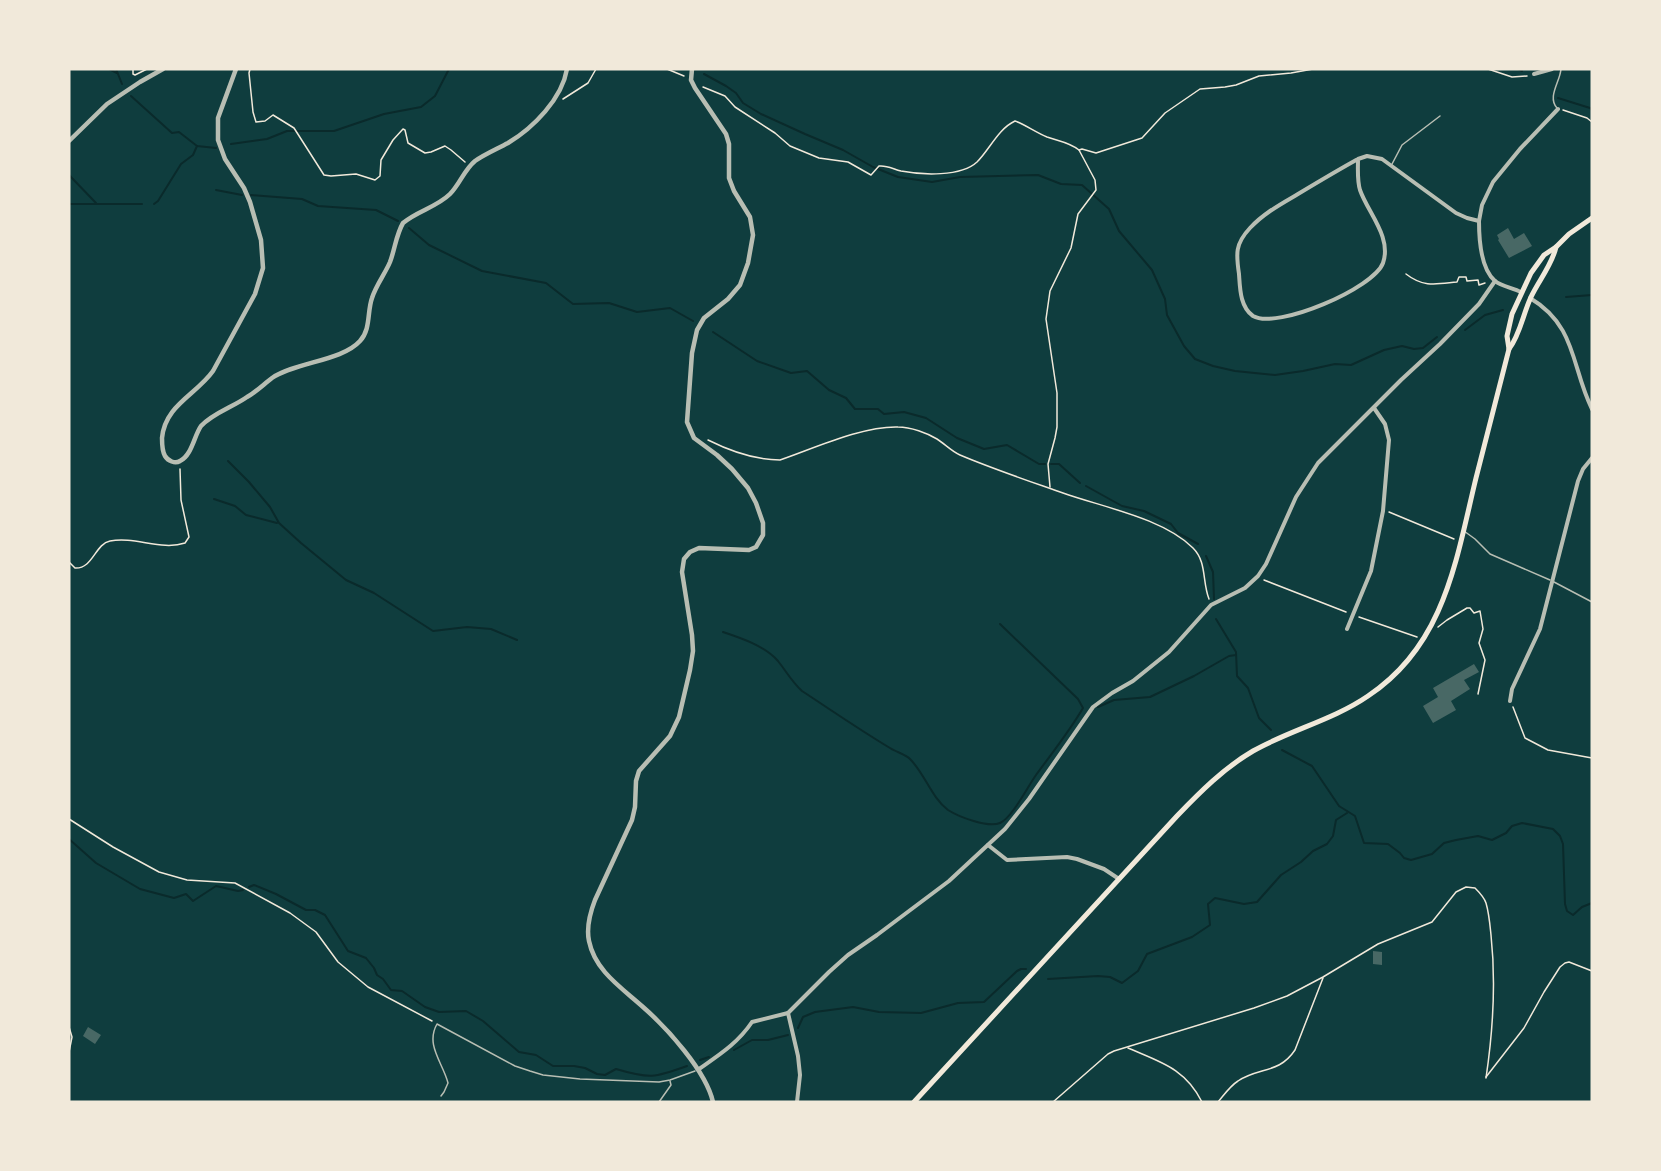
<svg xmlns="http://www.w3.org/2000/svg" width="1661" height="1171" font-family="'Nunito Sans',sans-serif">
	<rect width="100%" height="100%" fill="#0f3d3e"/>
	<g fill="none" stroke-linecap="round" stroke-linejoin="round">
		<g stroke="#0a2a2b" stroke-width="2">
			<path d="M109,69L117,73"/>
			<path d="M116,69L122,84"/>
			<path d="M1518,69L1522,71"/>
			<path d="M704,74L726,86L736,93L743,103L761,114L805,134L843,150L873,167L898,177L932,182L960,177L1038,175L1061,184L1082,185L1109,209L1119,231L1152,270L1165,299L1167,315L1184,346L1195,359L1213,366L1235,371L1275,375L1303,371L1335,364L1351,365L1384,350L1402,346L1414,349L1423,348L1437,337"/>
			<path d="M131,96L172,133L179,132L197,146L216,148"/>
			<path d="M1558,98L1590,108L1592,110"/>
			<path d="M231,144L267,139L287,131H334L384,114L421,107L435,96L449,69"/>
			<path d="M69,175L96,203"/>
			<path d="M216,190L242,195"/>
			<path d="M251,195L302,199L318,206L376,210L398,221"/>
			<path d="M69,204H142"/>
			<path d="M154,204L158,201L181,164L193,155L197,146"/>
			<path d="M409,228L429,245L482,271L546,283L573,304L609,303L637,312L670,308L693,321"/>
			<path d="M1566,297L1592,295"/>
			<path d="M1465,330L1485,315L1503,310"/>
			<path d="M713,332L757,361L791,373L807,371L829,390L846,398L855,409H878L884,414L904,412L926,418L957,438L984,449L1007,445L1039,464H1045"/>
			<path d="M228,461L249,482L270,507L279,523L301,543L346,580L374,593L433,631L467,627L491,629L517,640"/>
			<path d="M1051,464H1059L1080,483"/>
			<path d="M1086,486L1122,506L1144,511L1171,524L1178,533L1198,544"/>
			<path d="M214,499L235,506L246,515L277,523"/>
			<path d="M1206,556L1213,572L1214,599"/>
			<path d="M1216,619L1236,652L1237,676L1248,688L1259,718L1271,730"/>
			<path d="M723,632C741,638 765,646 778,661C786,671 792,682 802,691C831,710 860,730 890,748C896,752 905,754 910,759C925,774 931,797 948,810C959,817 988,828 1000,823C1012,818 1028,786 1036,775C1052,753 1069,732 1083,708L1078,699L1000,624"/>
			<path d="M1098,707L1114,700L1150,697L1194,676L1229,656L1236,655"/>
			<path d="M1282,750L1312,766L1339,806L1355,816L1364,843L1388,844L1400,853L1404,858L1411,860L1432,854L1444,843L1456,840L1478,836L1492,840L1506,833L1512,826L1522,823L1553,829L1560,836L1563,844L1565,904L1567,911L1573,915L1582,907L1592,903"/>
			<path d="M69,839L96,863L140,889L174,898L186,894L193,901L216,886L238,891L243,890"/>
			<path d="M249,887L254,885L276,894L306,910H315L325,915L348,951L366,958L374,968L377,975L383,979L391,990L402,991L425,1007L439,1012L466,1011L483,1021L519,1052L536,1055L553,1066H574L585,1068L597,1074L605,1075L616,1069C650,1079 654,1078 687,1066"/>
			<path d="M1048,979L1098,976L1110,977L1122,983L1138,971L1147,954L1192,937L1210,925L1208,904L1215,898L1244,904L1257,902L1281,875L1301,862L1313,851L1327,844L1333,836L1336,820L1347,813"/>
			<path d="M798,1028L803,1017L815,1012L853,1007L879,1012L921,1013L958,1003L984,1002L1017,971L1021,969H1026"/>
			<path d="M734,1050L752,1040H768L788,1035"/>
			<path d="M700,1060L709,1057"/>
		</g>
	</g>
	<g fill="#486865">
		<path d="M1508,228L1514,239L1524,233L1532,246L1509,258L1498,240L1499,239L1497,235Z"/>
		<path d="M1474,664L1479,672L1464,680L1470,689L1451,701L1456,710L1433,723L1423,706L1438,697L1433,688Z"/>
		<path d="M1373,951L1382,952V965L1373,964Z"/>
		<path d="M88,1027L101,1035L95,1044L83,1036Z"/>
	</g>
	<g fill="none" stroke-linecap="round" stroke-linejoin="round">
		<g stroke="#f1e9da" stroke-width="1.5">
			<path d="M133,69V74L135,75L147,69"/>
			<path d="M250,69L249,73L253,112L256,122L265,121L273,115L294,128L324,175L331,176L356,174L375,180L380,176L381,160L393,140L403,129L405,130L408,143L425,153L431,152L445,146L451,150L465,162"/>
			<path d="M667,69L684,76"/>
			<path d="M1488,69L1512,77L1527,76"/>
			<path d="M703,87L725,96L735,107L775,133L790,146L819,158L848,162L871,175L879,166C887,165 893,169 901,171C922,175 961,177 977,162C990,149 998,129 1015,121C1026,125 1035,132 1047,137C1058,141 1069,142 1079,150L1082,149L1096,153L1142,138L1165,113L1200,89L1225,87L1236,85L1259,76L1291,73L1313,69"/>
			<path d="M563,99L588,83L596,69"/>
			<path d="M1563,110L1587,118L1592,122"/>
			<path d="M1406,274C1424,288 1437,284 1457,282L1459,277H1466L1467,281L1478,280L1479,285L1485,283"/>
			<path d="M708,440C730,451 755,460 780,460C815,448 862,426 898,427C911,427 927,433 937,439C945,444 951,451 960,455C993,469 1029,481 1063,493C1102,507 1163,518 1193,548C1207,562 1202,581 1209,599"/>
			<path d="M1050,487L1048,464L1055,438L1057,427V393L1046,319L1050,291L1071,248L1078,214L1096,190L1095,180L1079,150"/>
			<path d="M1389,512L1454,539"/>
			<path d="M69,562L75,568C93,569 95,544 110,541C135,536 161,551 185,543L189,537L181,500L180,469"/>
			<path d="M1264,580L1346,612"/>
			<path d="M1359,617L1417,637"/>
			<path d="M1438,627L1447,620L1467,608H1470L1474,613L1480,611L1483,629L1479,643L1485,660L1478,694"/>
			<path d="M1513,707L1525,738L1548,750L1592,758"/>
			<path d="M69,819L113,847L159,872L187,880L235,883L290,913L316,932L338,962L368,987L432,1021"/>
			<path d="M69,1027L72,1037L69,1052"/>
			<path d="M1128,1048C1160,1062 1185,1068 1202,1102"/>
			<path d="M1486,1077L1524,1028L1544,992L1560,967L1565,963L1569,962L1592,971"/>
			<path d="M1053,1102L1108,1054L1114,1051L1254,1008L1287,996L1323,977L1378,944L1432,922L1456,892L1466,887L1475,888C1480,893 1484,897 1486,903C1489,913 1490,925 1491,935C1496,982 1493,1031 1486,1078"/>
			<path d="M1218,1102C1224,1095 1230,1086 1238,1081C1259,1067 1279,1074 1295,1050L1323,978"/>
		</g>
		<g stroke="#b8beb3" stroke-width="1.5">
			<path d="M1557,108C1547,97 1560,82 1561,69"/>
			<path d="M1391,166L1402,145L1440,116"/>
			<path d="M1464,531L1475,539L1490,554L1550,580"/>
			<path d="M1554,582L1592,602"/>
			<path d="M441,1096L444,1092L448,1083C443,1063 425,1045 437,1024L515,1066L530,1071L543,1075L580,1079L659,1082L670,1080L695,1071"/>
			<path d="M659,1102L671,1085L670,1081"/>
		</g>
		<g stroke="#b8beb3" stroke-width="4">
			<path d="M1534,74L1552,69"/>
			<path d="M1358,159C1358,169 1357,180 1360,190C1368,213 1392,237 1383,263C1374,288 1277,330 1253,316C1240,307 1240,288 1239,274C1236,254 1235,244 1250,228C1264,213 1281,204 1298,194C1318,182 1338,170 1358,159L1367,156L1382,159L1456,213L1467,218L1479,221C1479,238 1481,269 1495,281C1501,286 1513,288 1521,292"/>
			<path d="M1479,221L1482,205L1493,182L1520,149L1558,109"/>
			<path d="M1530,298C1577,326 1571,367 1592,409"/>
			<path d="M1347,629L1371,571L1383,511L1389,440L1385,424L1374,408"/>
			<path d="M1510,701L1512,689L1540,629L1578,481L1583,469L1592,458"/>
			<path d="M988,845L1007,860L1067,857L1077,859L1104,869L1119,879"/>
			<path d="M788,1013L798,1056L800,1075L797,1102"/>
			<path d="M699,1069C719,1055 738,1043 752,1022L788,1013L829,972L848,955L877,935L949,881L1005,829L1029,799L1093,707L1112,693L1133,681L1169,652L1211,605L1245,588L1258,576L1266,564L1296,497L1318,463L1401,380L1440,344L1479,304L1495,281"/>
		</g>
		<g stroke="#b8beb3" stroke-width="4.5">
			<path d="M236,69L218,118V140L225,159L244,188L250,202L261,240L263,268L255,294L213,371C196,395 165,405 162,438C162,444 162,451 165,456C168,461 175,464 180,461C192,455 194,436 201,426C213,413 233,407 247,397C256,392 264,384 272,378C296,362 342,361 360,341C371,329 367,312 372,298C376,285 385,274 390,262C395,249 396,235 403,223C417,211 437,207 450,194C460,184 464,170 475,161C485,154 497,149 508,143C533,128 562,99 567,69"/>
			<path d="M692,69L691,80L695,88L726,134L729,144V178L734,191L750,217L753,235L748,263L740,285L728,299L704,318L697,330L692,353L687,422L694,438L717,455L732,469L748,488L756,503L763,523V535L756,547L749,550L699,548L690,552L684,559L682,572L692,635L693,651L690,670L679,717L670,736L639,771L636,781L635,807L632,820L595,900C590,913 586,927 589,941C595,971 622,988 643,1007C667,1028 706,1071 713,1102"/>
			<path d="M69,141L107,104L140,82L163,69"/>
		</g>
		<g stroke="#f1e9da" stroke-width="5">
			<path d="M1509,349L1507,336L1512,314L1531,273L1544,255L1556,247L1569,234L1592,218"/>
			<path d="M914,1102L1177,816C1200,792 1224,768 1253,751C1290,730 1333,720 1368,696C1445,645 1456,560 1476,478C1487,435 1498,392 1509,349C1520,335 1523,314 1531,297C1539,280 1552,265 1556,247"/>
		</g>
	</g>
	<rect width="1661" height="1171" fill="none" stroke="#f1e9da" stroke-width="141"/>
</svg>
